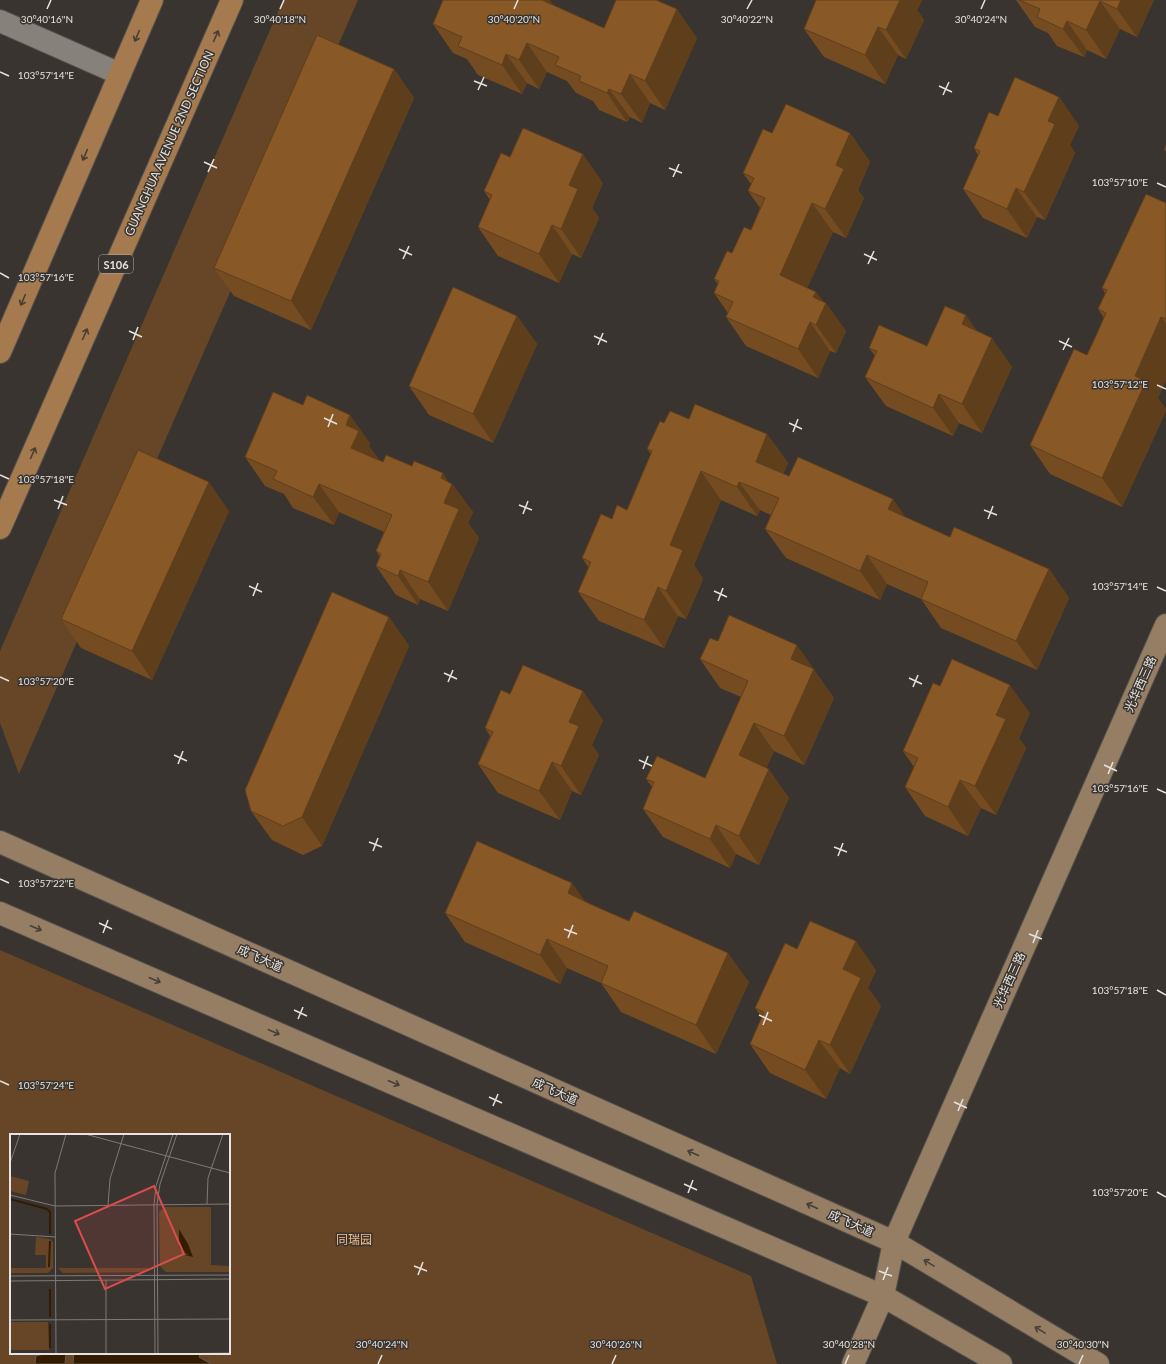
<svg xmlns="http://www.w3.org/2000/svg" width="1166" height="1364" font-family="Lato,'Noto Sans SC',sans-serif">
	<rect width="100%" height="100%" fill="#39342f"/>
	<g fill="#674627" fill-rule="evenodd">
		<path d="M283,0H358L19,774L0,723V651Z"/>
		<path d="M0,950L751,1276L777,1364H0ZM11,1135H229V1353H11Z"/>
	</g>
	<g fill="#341c02" stroke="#695845">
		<path d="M47,1353H66L65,1364H35L36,1356Z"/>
		<path d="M74,1353H201L199,1357L211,1364H73Z"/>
	</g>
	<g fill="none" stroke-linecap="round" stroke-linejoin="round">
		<defs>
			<path id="street" d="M0,21L120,74"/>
			<g id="secondary">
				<path d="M0,842L894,1242L1098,1364"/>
				<path d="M0,913L883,1296L1001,1364"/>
				<path d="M853,1364L883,1296L894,1242L1166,625"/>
			</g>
			<g id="primary">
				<path d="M0,352L152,0"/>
				<path d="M0,528L232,0"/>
			</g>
		</defs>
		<use href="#street" stroke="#53504b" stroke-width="24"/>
		<use href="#secondary" stroke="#53504b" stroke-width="24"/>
		<use href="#primary" stroke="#53504b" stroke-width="24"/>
		<use href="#street" stroke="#87817b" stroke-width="22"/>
		<use href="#secondary" stroke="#967e64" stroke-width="22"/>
		<use href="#primary" stroke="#a57a4e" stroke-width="22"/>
	</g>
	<g fill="#754c22">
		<path d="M815,0H922L917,10L924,20L906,59L898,55L885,84L824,57L804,29L816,1Z"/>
		<path d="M1016,0H1154L1137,37L1120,29L1106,59L1087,50L1084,57L1057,46L1048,33L1035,27Z"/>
		<path d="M660,2L697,38L665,110L650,103L642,123L630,117L627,122L599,110L593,101L576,93L567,81L547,72L539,89L527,83L522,94L478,75L467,59L453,53L433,24L553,5L604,28Z"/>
		<path d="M394,69L414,98L311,330L234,296L214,268Z"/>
		<path d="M1059,97L1079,126L1070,145L1075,153L1045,220L1037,217L1027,238L983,218L963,189L978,155L974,148L998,116Z"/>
		<path d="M772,133H850L870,162L858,190L864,198L846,238L833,232L807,288L816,292L846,331L836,353L830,351L818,378L746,346L726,317L728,313L714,293L718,284L714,279L751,230L760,208L748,191L751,184L743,173Z"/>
		<path d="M510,157L603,183L592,208L599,218L581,258L572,254L559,283L498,256L478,227L490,200L484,191Z"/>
		<path d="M1166,203V380L1158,398L1166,409V411L1122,507L1050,474L1030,445L1087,355L1104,318L1098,309L1105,293L1102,288Z"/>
		<path d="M517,316L537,344L493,443L429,415L409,386Z"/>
		<path d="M977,331L1012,367L982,433L959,423L953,436L886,406L865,377L875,356L869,348L927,346Z"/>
		<path d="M303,405L370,443L369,446L379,460L452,484L473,512L468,523L479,538L448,611L420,599L418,605L396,595L376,566L380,557L376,551L384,532L339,512L334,525L293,508L284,494L265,486L245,457Z"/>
		<path d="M689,419L767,434L788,463L783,474L905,517L950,537L1049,569L1069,598L1037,670L941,628L921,599L887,584L880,600L786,558L765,529L771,515L760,510L757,516L721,500L694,565L703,579L686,619L678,616L664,648L599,621L578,592L589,568L582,558L612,519L627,510L651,454L647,449L664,423Z"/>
		<path d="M229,511L152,680L81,648L61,619Z"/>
		<path d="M389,617L409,646L322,846L303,855L272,840L251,811Z"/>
		<path d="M718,641L813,669L834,698L804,765L774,751L766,768L789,798L759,865L736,854L730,868L663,837L643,809L652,787L646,779L705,778L741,697L720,688L700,659Z"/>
		<path d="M940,686L1030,713L1019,738L1026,748L996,815L981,808L968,836L925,816L905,787L914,767L903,751Z"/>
		<path d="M510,694L603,720L592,745L599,755L581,795L572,791L560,820L498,793L478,764L490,736L485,728Z"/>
		<path d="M585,901L749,982L716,1054L621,1012L601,983L567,968L560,984L465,942L445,913Z"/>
		<path d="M797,949L876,970L868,988L881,1006L850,1074L840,1068L826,1099L770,1073L750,1044L762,1017L755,1008Z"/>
	</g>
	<g fill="#5f3e1b">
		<path d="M535,0H550L557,11Z"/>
		<path d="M652,0H659L672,20L677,9L697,38L665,110L645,81Z"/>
		<path d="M900,0H922L917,10L924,20L906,59L886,30Z"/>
		<path d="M1121,0H1154L1137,37L1117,9Z"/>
		<path d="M1100,1L1120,29L1106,59L1086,30Z"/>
		<path d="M1067,21L1087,50L1084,57L1063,29Z"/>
		<path d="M878,27L898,55L885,84L865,55Z"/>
		<path d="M527,43L547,72L539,89L519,60Z"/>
		<path d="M506,54L527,83L522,94L502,65Z"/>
		<path d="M394,69L414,98L311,330L291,301Z"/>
		<path d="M630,74L650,103L642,123L621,94Z"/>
		<path d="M609,89L630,117L627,122L607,93Z"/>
		<path d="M1059,97L1079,126L1070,145L1075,153L1045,220L1024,192L1048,121Z"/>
		<path d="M850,133L870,162L858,190L864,198L846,238L825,209L836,165Z"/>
		<path d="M583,154L603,183L592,208L599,218L581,258L561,229L569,185Z"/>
		<path d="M1016,188L1037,217L1027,238L1007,209Z"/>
		<path d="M812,203L833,232L800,304L780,275Z"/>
		<path d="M552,225L572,254L559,283L539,254Z"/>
		<path d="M816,292L825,305L826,303L846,331L836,353L816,325L813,297Z"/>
		<path d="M966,315L986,344L962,324Z"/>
		<path d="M517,316L537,344L493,443L473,414Z"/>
		<path d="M1161,317L1166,323V380L1158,398L1166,409V411L1122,507L1102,478L1135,376Z"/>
		<path d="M810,322L830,351L818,378L798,349Z"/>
		<path d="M992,338L1012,367L982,433L962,404Z"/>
		<path d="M939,394L959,423L953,436L933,408Z"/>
		<path d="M350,415L370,443L369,446L379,460L351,448L346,425Z"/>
		<path d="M767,434L788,463L776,491L756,462Z"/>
		<path d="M701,471L721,500L694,565L703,579L686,619L666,591L670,545Z"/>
		<path d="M443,473L451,486L452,484L473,512L468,523L479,538L448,611L428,582L444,503L441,478Z"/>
		<path d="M209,482L229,511L152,680L132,651Z"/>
		<path d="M739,482L760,510L757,516L737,487Z"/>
		<path d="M319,484L339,512L334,525L313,497Z"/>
		<path d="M893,499L913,528L888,509Z"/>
		<path d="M867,555L887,584L880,600L860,571Z"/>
		<path d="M1049,569L1069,598L1037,670L1016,641Z"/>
		<path d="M400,570L420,599L418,605L398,576Z"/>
		<path d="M658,587L678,616L664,648L644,620Z"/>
		<path d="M389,617L409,646L322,846L302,817Z"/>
		<path d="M797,645L834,698L804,765L784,736L791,659Z"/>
		<path d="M1010,685L1030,713L1019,738L1026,748L996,815L975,786L996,715Z"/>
		<path d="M583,691L603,720L592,745L599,755L581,795L561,766L569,722Z"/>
		<path d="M754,723L774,751L759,784L739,755Z"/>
		<path d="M552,762L572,791L560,820L539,791Z"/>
		<path d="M769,769L789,798L759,865L739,836Z"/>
		<path d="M960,780L981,808L968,836L948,807Z"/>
		<path d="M716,825L736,854L730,868L710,839Z"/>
		<path d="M572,883L593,912L568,893Z"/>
		<path d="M547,939L567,968L560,984L540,955Z"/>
		<path d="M856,941L876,970L868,988L881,1006L850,1074L830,1045L843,969Z"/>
		<path d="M728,953L749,982L716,1054L696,1025Z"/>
		<path d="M819,1040L840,1068L826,1099L805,1070Z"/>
	</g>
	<g fill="#885827" stroke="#5f3e1b">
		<path d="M443,0H542L604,28L616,0H656L677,9L645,81L630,74L621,94L609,89L607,93L579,81L581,76L555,65L559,57L527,43L519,60L506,54L502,65L458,46L462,37L433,24Z"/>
		<path d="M816,0H900L886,30L878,27L865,55L804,29Z"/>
		<path d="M1019,0H1121L1117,9L1100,1L1086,30L1067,21L1063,29L1037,17L1040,9Z"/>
		<path d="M317,35L394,69L291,301L214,268Z"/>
		<path d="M1015,77L1059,97L1048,121L1055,124L1024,192L1016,188L1007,209L963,189L980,151L974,148L989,112L998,116Z"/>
		<path d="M786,104L850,133L836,165L844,169L825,209L812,203L780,275L816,292L813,297L826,303L816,325L810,322L798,349L726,317L733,302L714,293L719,281L714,279L727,251L732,253L744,227L751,230L765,198L748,191L754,178L743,173L763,129L772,133Z"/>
		<path d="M523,128L583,154L569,185L578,189L561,229L552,225L539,254L478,227L492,195L484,191L501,153L510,157Z"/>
		<path d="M1166,145V151L1164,150Z"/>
		<path d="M1146,194L1166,203V319L1161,317L1135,376L1146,381L1102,478L1030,445L1074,349L1087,355L1099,329L1106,313L1098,309L1107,290L1102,288Z"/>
		<path d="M453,287L517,316L473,414L409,386Z"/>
		<path d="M945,306L966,315L962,324L992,338L962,404L939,394L933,408L865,377L877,351L869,348L879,325L927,346Z"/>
		<path d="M273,392L303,405L307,395L350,415L346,425L359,431L351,448L383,462L386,455L412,466L414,461L443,473L441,478L452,484L444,503L459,509L428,582L400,570L398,576L376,566L381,554L376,551L392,515L319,484L313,497L273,479L277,471L245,457Z"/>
		<path d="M695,404L767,434L756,462L789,476L798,457L893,499L888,509L910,519L950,537L954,527L1049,569L1016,641L921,599L928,582L867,555L860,571L765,529L779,498L739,482L737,487L701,471L670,545L683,550L666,591L658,587L644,620L578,592L591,562L582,558L601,514L612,519L617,505L627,510L652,451L647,449L660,421L664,423L670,411L689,419Z"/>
		<path d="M138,450L209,482L132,651L61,619Z"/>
		<path d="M332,592L389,617L302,817L283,826L251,811L245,790Z"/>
		<path d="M729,615L797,645L791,659L814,669L784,736L754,723L739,755L769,769L739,836L716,825L710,839L643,809L654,782L646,779L657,756L705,778L748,681L700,659L710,638L718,641Z"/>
		<path d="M952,659L1010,685L996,715L1006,719L975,786L960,780L948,807L905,787L918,758L903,751L933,683L940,686Z"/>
		<path d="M523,665L583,691L569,722L579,726L561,766L552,762L539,791L478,764L493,732L485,728L501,690L510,694Z"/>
		<path d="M477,841L572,883L568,893L590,904L629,921L634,911L728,953L696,1025L601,983L608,966L547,939L540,955L445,913Z"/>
		<path d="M810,921L856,941L843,969L861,978L830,1045L819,1040L805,1070L750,1044L764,1012L755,1008L785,943L797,949Z"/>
	</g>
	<defs><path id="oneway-shaft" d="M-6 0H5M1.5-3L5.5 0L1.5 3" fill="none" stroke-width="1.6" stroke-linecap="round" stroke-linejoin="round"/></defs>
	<g stroke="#493e34">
		<use href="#oneway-shaft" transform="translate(137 36) rotate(113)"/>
		<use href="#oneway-shaft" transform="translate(216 36) rotate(-66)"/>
		<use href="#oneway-shaft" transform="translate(85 155) rotate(113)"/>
		<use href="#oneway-shaft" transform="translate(23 300) rotate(113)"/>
		<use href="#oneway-shaft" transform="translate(85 334) rotate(-66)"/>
		<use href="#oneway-shaft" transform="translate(33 453) rotate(-66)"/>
	</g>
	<g stroke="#473f37">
		<use href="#oneway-shaft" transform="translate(36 928) rotate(23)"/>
		<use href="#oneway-shaft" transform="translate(155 980) rotate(23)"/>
		<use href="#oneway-shaft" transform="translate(274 1032) rotate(23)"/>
		<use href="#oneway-shaft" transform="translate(394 1083) rotate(23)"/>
		<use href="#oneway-shaft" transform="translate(693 1153) rotate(-156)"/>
		<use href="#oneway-shaft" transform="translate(812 1206) rotate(-156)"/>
		<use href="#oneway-shaft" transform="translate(929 1263) rotate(-149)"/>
		<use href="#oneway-shaft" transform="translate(1040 1330) rotate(-149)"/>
	</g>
	<path fill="none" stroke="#e6e3e0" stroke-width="1.5" d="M47,9L51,0M280,9L284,0M514,9L518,0M747,9L752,0M981,9L985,0M0,72L9,76M474,81L487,86M939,86L952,92M478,90L484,77M943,95L949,82M204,162L217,168M669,168L682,173M208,172L214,159M673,177L679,164M1157,183L1166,187M399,249L412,255M864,254L877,260M403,259L409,246M868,264L874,251M0,273L9,278M129,331L142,337M594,336L607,342M133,340L138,327M1059,341L1072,347M598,345L603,333M1063,350L1069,338M1157,385L1166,389M324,418L337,424M789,423L802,429M328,427L333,414M793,432L798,419M0,475L9,479M54,500L67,505M519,505L532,510M58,509L63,496M984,510L997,515M523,514L528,501M988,519L993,506M249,586L262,592M1157,587L1166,591M714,591L727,597M253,596L258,583M718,601L723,588M444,673L457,679M0,677L9,681M909,678L922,684M448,682L453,670M913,687L918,675M174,755L187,761M639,760L652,766M178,764L183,751M1104,765L1117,771M643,769L648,756M1108,774L1113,762M1157,789L1166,793M369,842L382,847M834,847L847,852M373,851L378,838M838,856L843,843M0,879L9,883M99,923L112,929M564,929L577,934M103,933L108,920M1029,934L1042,939M568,938L573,925M1033,943L1038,930M1157,990L1166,995M294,1010L307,1016M759,1015L772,1021M298,1019L303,1007M763,1025L768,1012M0,1081L9,1085M489,1097L502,1103M954,1102L967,1108M493,1106L498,1094M958,1111L963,1099M684,1184L697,1190M1157,1192L1166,1197M688,1193L693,1180M414,1266L427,1271M879,1271L892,1276M418,1275L423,1262M883,1280L888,1267M378,1364L382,1355M612,1364L616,1355M845,1364L849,1355M1079,1364L1083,1355"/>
	<g text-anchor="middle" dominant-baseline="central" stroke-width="3" stroke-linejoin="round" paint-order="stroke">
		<rect fill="#39342f" stroke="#b2aeab" stroke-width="1" x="99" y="255" width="34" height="18" rx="3"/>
		<g font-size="11" font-weight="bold" fill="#e6e3e0">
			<text x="116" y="264">S106</text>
		</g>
		<g font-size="12" fill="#e6e3e0" stroke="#39342f">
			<text transform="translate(169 143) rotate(-66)">GUANGHUA AVENUE 2ND SECTION</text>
			<text transform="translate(1140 684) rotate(-66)">光华西三路</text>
			<text transform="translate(260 958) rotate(24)">成飞大道</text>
			<text transform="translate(1009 980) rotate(-66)">光华西三路</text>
			<text transform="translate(555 1091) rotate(24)">成飞大道</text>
			<text transform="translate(851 1223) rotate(24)">成飞大道</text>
		</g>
		<g font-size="12" fill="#f6bc87" stroke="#39342f">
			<text x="354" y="1239">同瑞园</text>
		</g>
	</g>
	<g transform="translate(10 1134)">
		<rect width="220" height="220" fill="#39342f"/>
		<path d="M0,42L19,47L16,61L0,57ZM155,73H201V131L220,132V138H156L150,132L149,78ZM26,103L40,105L43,108V134L38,139H0V134H36V121H25ZM48,134H139L135,138L53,139ZM0,188H38L39,216H0Z" fill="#674627"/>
		<path d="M169,95L178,110L183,123L175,121L179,120L173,119L177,117L173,118L169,113Z" fill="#341c02"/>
		<path fill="none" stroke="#341c02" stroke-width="2" d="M0,65L37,75L40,78V100M39,133L40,107M40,155V183M40,190V214"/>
		<path fill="none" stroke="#7e7a76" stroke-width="1" d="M75,0L220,39M0,29L10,0M0,61L45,72L220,70M197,70L198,44L213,0M98,71L100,45L114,0M0,100L46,103M0,142L220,141M96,146V220M0,147L220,145M0,186L220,185M46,220L45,39L56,0M145,220L144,71L146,52L163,0M148,220L147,70L150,50L167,0M149,220L220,219"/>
		<path fill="#d94d4d" fill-opacity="0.15" stroke="#d94d4d" stroke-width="2" d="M144,52L174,120L95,155L65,87Z"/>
		<rect width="220" height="220" fill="none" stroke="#e6e3e0" stroke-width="2"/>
	</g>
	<g font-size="10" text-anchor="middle" fill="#e6e3e0" stroke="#39342f" stroke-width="3" stroke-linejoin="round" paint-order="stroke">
		<text x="47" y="23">30°40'16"N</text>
		<text x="280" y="23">30°40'18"N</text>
		<text x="514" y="23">30°40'20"N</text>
		<text x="747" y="23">30°40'22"N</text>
		<text x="981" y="23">30°40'24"N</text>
		<text x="46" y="79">103°57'14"E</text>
		<text x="1120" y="186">103°57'10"E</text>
		<text x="46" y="281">103°57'16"E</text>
		<text x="1120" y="388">103°57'12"E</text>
		<text x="46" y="483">103°57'18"E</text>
		<text x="1120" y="590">103°57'14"E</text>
		<text x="46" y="685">103°57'20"E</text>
		<text x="1120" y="792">103°57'16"E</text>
		<text x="46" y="887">103°57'22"E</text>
		<text x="1120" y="994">103°57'18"E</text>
		<text x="46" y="1089">103°57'24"E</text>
		<text x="1120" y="1196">103°57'20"E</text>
		<text x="382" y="1348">30°40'24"N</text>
		<text x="616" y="1348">30°40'26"N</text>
		<text x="849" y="1348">30°40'28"N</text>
		<text x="1083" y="1348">30°40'30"N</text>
	</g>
</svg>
